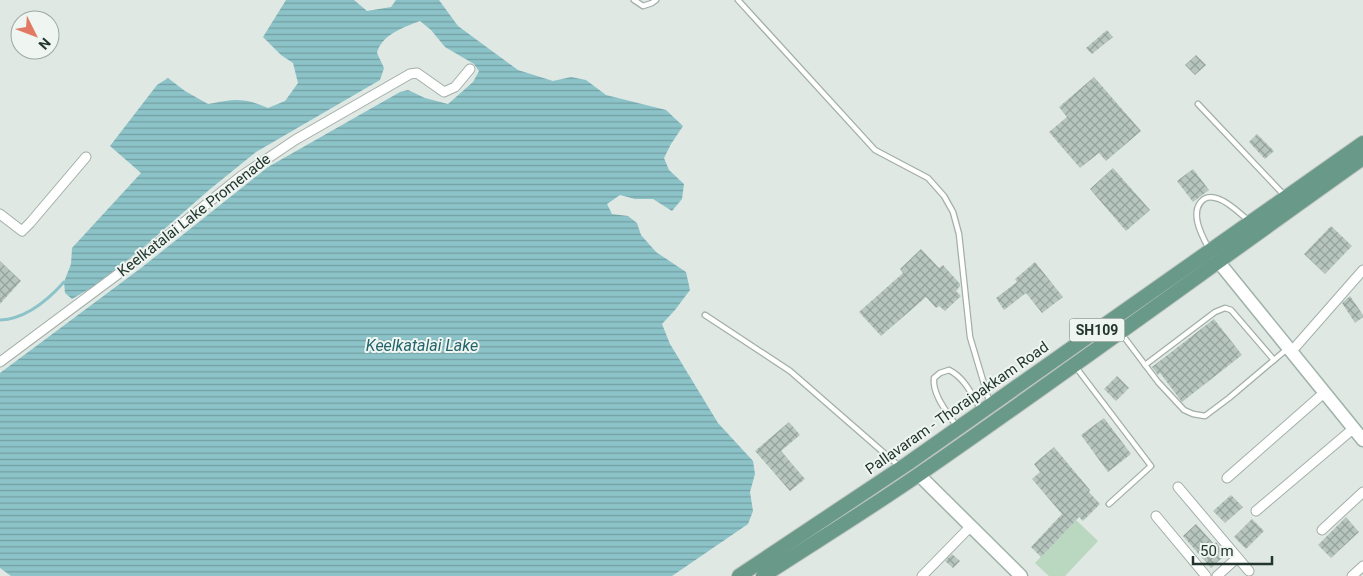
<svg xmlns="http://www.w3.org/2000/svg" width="1363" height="576" font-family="Roboto,sans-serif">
	<defs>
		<pattern id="water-rules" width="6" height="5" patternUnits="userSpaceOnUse" patternTransform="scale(1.25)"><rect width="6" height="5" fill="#8cc3c8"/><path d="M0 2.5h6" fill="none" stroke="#729fa3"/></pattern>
		<pattern id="building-cross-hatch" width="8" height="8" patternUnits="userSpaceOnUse" patternTransform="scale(1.25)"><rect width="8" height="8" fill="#b7c5bf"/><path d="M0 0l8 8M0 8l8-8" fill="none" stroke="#94a19c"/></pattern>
	</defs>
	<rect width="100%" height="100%" fill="#dfe8e3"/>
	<path fill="#bad7bf" d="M1076,520L1098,541L1065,576H1049L1035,563Z"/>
	<path fill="url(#water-rules)" d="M286,0H354L367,11L391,7L396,0H439L458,26L518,70L553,81L571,77L586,80L606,95L666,110L683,126L671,144L664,158L669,170L684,184L682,199L672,211L653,199H635L620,195L607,204L612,214L628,216L637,223L641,235L656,252L686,272L690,290L675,310L662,324L670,344L718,423L753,461L755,474L750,492L753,511L748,524L672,576H11L0,568V373L141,268L268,167L400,92L408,90L425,98L448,104L473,82L479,71L474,64L445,47L431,30L420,21C404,27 381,35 377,53L384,68L380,80L256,152L209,190L145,246L96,285L72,299L65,293L64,282L71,264L72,248L141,173L110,146L157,85L168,78L185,91L208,104C234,99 243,97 268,108L285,101L298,83L293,63L281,55L263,37Z"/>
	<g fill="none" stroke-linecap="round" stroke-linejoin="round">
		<path stroke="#8cc3c8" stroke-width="3" d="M0,320C26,319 48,300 64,282"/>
	</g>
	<g fill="url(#building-cross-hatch)">
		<path d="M1107,30L1113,37L1092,54L1086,48Z"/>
		<path d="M1196,55L1206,65L1195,75L1185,65Z"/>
		<path d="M1094,77L1141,131L1106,161L1099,153L1080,168L1049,132L1067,117L1059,107Z"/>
		<path d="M1257,134L1274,151L1265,159L1249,142Z"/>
		<path d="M1113,168L1150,210L1126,231L1090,189Z"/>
		<path d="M1193,169L1209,190L1193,202L1177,181Z"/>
		<path d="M1331,226L1352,246L1325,274L1304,254Z"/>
		<path d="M921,249L939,268L943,265L960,284V286L956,291L961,296L945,311L939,306L936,308L926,297L881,336L859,312L903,273L900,269Z"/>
		<path d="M0,261L21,281L0,304Z"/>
		<path d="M1035,262L1063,297L1042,313L1026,293L1004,310L996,298L1017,282L1015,279Z"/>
		<path d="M1350,296L1363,315V317L1355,323L1342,303Z"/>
		<path d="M1214,319L1242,355L1182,402L1160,373L1158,375L1152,367Z"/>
		<path d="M1117,376L1129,388L1116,401L1104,389Z"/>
		<path d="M1104,418L1131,454L1108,472L1081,435Z"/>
		<path d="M789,422L800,435L781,451L805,479L790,491L755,451Z"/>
		<path d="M1054,447L1090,490L1089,492L1100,504L1083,521L1079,517L1041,557L1031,547L1062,514L1032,479L1040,472L1034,464Z"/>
		<path d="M1231,495L1243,507L1225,523L1213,511Z"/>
		<path d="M1346,517L1359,532L1331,558L1318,545Z"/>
		<path d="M1252,519L1264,531L1246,549L1234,537Z"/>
		<path d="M1196,524L1214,544L1216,542L1226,554L1211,568L1183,536Z"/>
		<path d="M952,554L960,561L953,568L945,561Z"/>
	</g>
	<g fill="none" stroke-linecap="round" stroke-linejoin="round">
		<defs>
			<g id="lane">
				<path d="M634,0L643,6L652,3L656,0"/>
				<path d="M738,0L875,150L928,178L944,196L953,212L959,234L970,337L990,404"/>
				<path d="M1198,104L1285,196"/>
				<path d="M1209,249C1202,236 1188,211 1204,199C1209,196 1214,197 1219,199C1230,203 1239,213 1248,220"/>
				<path d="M705,315L790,371L899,466"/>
				<path d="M1121,333L1158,382L1184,410L1193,414L1205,416L1229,398L1287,349"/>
				<path d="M1145,365L1215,312L1225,308L1231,310L1274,360"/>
				<path d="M1075,366L1151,466L1109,504"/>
				<path d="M957,427C948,413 932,395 934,378L940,373L949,370C965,378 972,395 981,410"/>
			</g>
			<g id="street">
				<path d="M0,214L22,231L30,223L86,157"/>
				<path d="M1291,352L1363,270"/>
				<path d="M0,362L141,257L240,177L295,140L410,74L417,73L444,92L455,87L470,69"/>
				<path d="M1227,478L1325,392"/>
				<path d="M1178,487L1249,571"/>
				<path d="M1256,511L1354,428"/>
				<path d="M1156,516L1206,576"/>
				<path d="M1322,530L1363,492"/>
				<path d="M922,576L971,526"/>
				<path d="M1217,576L1237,558"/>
				<path d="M1352,576L1363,566"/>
			</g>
			<g id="secondary">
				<path d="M1213,255L1363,440"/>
				<path d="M919,475L1021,576"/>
			</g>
			<g id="primary">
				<path d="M739,576L907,464L1363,143"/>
				<path d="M763,576C815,542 869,509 921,473C1070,370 1215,263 1363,158"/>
			</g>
		</defs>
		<use href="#lane" stroke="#a3afa9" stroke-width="7"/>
		<use href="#street" stroke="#a3afa9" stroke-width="11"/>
		<use href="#secondary" stroke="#9fb3aa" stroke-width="15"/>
		<use href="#primary" stroke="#bdc3c1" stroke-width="16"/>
		<use href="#lane" stroke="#fff" stroke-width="4.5"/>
		<use href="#street" stroke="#fff" stroke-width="9"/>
		<use href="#secondary" stroke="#fff" stroke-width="12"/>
		<use href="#primary" stroke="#689989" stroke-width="14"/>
	</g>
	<g text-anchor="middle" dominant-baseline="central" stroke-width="4" stroke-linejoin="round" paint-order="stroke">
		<rect fill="#eff5f1" stroke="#606f69" stroke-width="1" x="1069.5" y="318.5" width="55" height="23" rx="4"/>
		<g font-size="14" font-weight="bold" fill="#22362f">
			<text x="1097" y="330">SH109</text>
		</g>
		<g font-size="15" fill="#22362f" stroke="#eff5f1">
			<text transform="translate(194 215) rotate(-38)">Keelkatalai Lake Promenade</text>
			<text transform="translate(957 408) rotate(-35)">Pallavaram - Thoraipakkam Road</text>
		</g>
		<g font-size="16" font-style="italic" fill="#23646b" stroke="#eff5f1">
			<text x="422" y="345">Keelkatalai Lake</text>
		</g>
	</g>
	<g transform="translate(35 35) rotate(132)"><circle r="24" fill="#eff5f1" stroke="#9da9a3"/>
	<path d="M0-4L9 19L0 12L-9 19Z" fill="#e27963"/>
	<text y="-8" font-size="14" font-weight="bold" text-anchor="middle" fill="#22362f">N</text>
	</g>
	<path d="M1193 556v8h79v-8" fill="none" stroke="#22362f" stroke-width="2.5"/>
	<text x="1200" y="556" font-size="15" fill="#22362f" stroke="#eff5f1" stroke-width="4" paint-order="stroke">50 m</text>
</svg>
